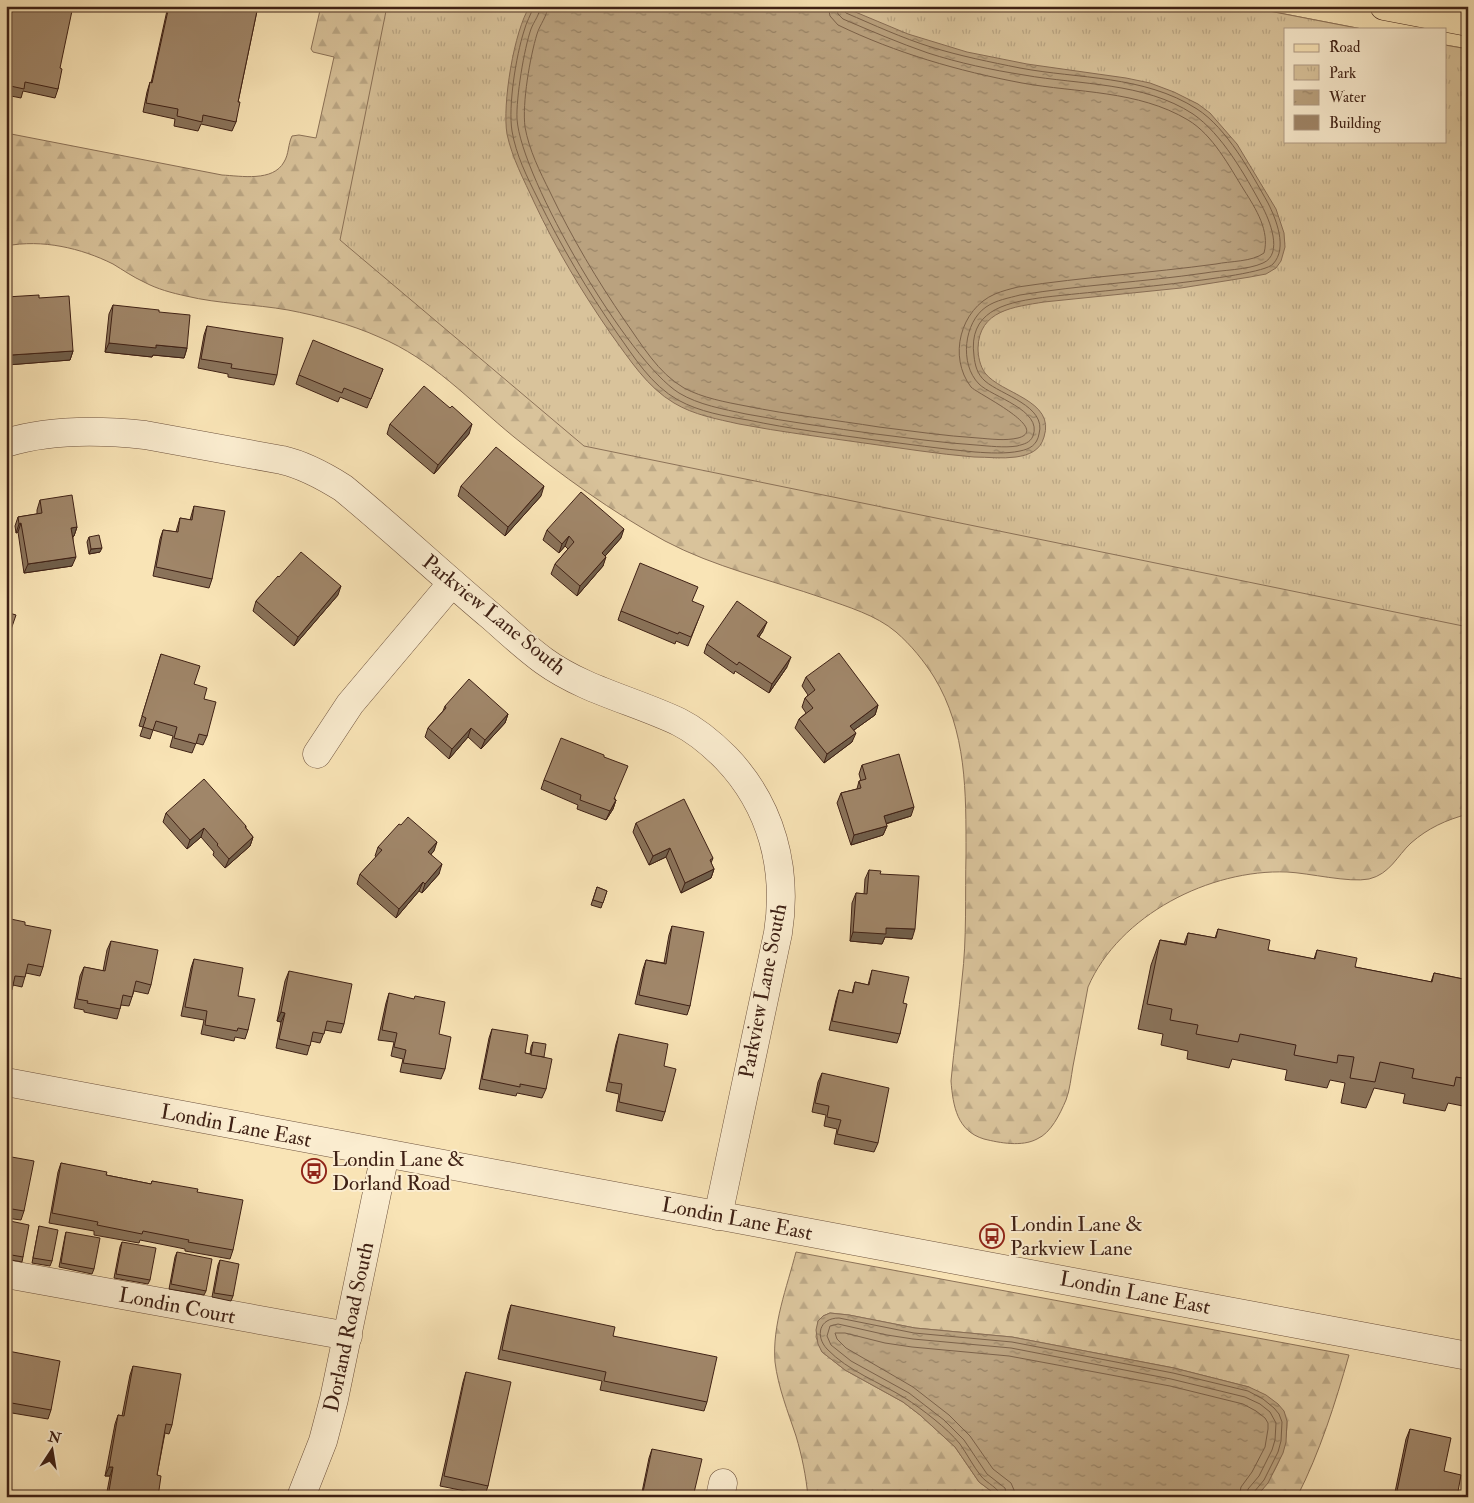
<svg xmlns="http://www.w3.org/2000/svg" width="1474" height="1503" font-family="'IM FELL Double Pica',serif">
	<defs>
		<pattern id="forest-firs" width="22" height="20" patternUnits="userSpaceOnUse" patternTransform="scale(1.25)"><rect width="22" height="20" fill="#d9c39b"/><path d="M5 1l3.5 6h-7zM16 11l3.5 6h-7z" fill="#bba785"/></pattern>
		<pattern id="park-tufts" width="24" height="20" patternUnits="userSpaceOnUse" patternTransform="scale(1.25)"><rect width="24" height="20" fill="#d9c39b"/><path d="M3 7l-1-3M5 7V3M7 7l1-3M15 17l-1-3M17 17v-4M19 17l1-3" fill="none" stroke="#bba785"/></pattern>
		<pattern id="water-ripples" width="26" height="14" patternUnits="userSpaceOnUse" patternTransform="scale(1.25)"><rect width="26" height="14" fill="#baa27f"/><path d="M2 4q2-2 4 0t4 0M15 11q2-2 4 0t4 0" fill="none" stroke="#998467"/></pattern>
	</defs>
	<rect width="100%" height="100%" fill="#f9e4b6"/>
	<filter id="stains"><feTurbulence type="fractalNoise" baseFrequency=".004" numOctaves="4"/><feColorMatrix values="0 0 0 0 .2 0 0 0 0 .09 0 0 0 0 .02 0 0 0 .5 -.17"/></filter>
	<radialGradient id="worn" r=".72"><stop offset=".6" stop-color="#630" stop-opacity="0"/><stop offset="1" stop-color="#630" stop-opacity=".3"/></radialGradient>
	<g fill="url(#forest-firs)" stroke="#8c7258">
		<path d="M321,6H1243L1362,29H1285V141H1445V45L1468,49V814C1446,820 1428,828 1411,843C1397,856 1390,874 1369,879C1349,883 1309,873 1287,872C1210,869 1119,915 1088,987C1083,1014 1078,1040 1073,1066C1071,1077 1070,1090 1066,1100C1060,1114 1051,1133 1037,1139C1022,1147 1000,1143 984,1139C957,1131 953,1106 951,1081C954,1047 959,1013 962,979C967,938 965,896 966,854C966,793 967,731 934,677C924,661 911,645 896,632C876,615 848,607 823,598C771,580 714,567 665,541C612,512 561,475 514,437C470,401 432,359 379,337C350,324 319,316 288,310C254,304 219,304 186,296C172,293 157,289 144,282C133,277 123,270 113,264C81,248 42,239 6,246V133L222,175C241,176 273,182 284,162C289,154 288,144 292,136L299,135L316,138L334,57L313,52L311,49Z"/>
		<path d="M796,1252L1349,1355C1335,1404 1320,1452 1297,1497H1256C1275,1474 1287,1451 1287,1421L1249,1387L1174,1368L1012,1337L915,1328L849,1315L830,1313L823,1316L818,1321L816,1337L822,1352L845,1370L903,1402L920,1415L955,1447L979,1482L999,1497H808C806,1476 802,1456 796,1436C788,1412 778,1387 775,1362C772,1325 787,1287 796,1252Z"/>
	</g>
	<path fill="url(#park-tufts)" stroke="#8c7258" d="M387,6H1243L1362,29H1285V141H1445V45L1468,49V627L584,446L340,240Z"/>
	<g fill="url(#water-ripples)" stroke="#896e55">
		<path d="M530,6H841L908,34L967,52L1027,64L1126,78L1150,83L1174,92L1198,104L1210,113L1237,144L1276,209L1284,233L1285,247L1281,261L1276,268L1266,274L1250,277L1181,288L1044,302C1014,307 979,310 978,348C978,356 980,366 985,373C1001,394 1056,400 1044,437C1040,451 1029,455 1016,457C1002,459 988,457 974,457C937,454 901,448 864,443C822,437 781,432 739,424C717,419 694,415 674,403C647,387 630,360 611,334C582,292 556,249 534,202C524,180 512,158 507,134C502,105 514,30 530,6Z"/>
		<path d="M830,1313L849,1315L915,1328L1012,1337L1174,1368L1249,1387L1266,1395L1278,1404L1284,1411L1287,1421L1286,1442L1283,1453L1268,1483L1256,1497H999L979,1482L955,1447L920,1415L903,1402L845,1370L822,1352L818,1344L816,1330L818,1321L823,1316Z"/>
	</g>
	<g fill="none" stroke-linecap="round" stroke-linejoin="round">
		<g stroke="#7c624a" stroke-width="1">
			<path d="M534,6C531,14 526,23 524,31C516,56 508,106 512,131C516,155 527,177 538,199C561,246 587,290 617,333C634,357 651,385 678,400C700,412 724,416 748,420C790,429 832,434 875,440C908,444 941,449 975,452C989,453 1006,454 1020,451C1030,449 1037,445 1039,434C1047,406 1001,395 985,381C977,374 975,365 974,356C968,312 1003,303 1039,298C1072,293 1260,279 1273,264C1288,248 1276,219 1268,203C1251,173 1227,128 1197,109C1144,75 1078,79 1020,68C990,62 960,56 931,47C902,38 874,25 846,13L843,10L842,6"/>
			<path d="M540,6C540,15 534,21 531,29C524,49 516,98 517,119C521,179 628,361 679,393C699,405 723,409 746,414C789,422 833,428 876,434C909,438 943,443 976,445C989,446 1004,448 1017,446C1024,444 1030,443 1033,436C1043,410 992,397 979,384C959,364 964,322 986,307C996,300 1009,298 1020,295C1081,285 1143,282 1205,273C1222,270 1248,270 1263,263C1284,254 1269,219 1262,206C1245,175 1222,134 1193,114C1144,82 1080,85 1024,75C992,70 959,63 928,53C899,43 871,31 843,19L838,14L836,6"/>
			<path d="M548,6C547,17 540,24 537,34C530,57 522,103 525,127C529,150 540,172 550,192C572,238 597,280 625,321C642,345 658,373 684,388C703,398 725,402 746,406C790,415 835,420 879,427C912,431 945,436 978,438C991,439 1005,441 1018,438C1052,429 976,393 971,387C948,357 960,309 995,294C1002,291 1010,289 1018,287C1084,277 1150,273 1216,264C1230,261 1252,262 1264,253C1270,231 1256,209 1244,190C1229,166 1213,135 1188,120C1138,90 1077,93 1022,83C958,71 896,53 838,25L830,16L828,6"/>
			<path d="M1001,1497C1000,1488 986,1483 981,1476C973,1466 967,1454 960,1444C947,1428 922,1409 905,1398C879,1382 848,1371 827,1349C815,1336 819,1318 839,1318L914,1333L1012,1342L1173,1373L1248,1391L1263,1399L1274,1408L1279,1414L1282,1422L1281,1441L1278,1452L1264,1480L1254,1492L1253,1497"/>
			<path d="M1007,1497L1005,1488L987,1474L964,1440L944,1420L909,1393L851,1361L831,1345L827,1336L830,1326L838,1324L847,1326L887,1335L913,1339L1011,1348L1171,1379L1245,1397L1260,1404L1270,1412L1276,1423L1275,1440L1272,1450L1259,1476L1248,1489L1247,1497"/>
			<path d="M1015,1497L1014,1490L1011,1483L993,1469L970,1436L949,1415L913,1387L846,1348L837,1339L835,1333H845L885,1343L912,1347L1009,1356L1170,1386L1243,1404L1256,1411L1265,1418L1268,1423V1429L1265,1447L1252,1472L1241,1487L1239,1497"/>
		</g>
		<defs>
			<g id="minor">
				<path d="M6,443C50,429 99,430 145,435L282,460C304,465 324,476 343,488C394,530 442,575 492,617C509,632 526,648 544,661C584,690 635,701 679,722C697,731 712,744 726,758C772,806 788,869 778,933L718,1216"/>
				<path d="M317,754L350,704L452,583"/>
				<path d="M6,1082L1468,1356"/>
				<path d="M6,1274L348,1336"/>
				<path d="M301,1497L323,1441L334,1399L385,1154"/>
				<path d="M720,1497L723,1483"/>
			</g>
			<path id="major" d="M1384,6L1468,22"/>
		</defs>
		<use href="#minor" stroke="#6e523d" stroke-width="29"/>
		<use href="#major" stroke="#3f2115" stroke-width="29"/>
		<use href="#minor" stroke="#fbedd0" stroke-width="28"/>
		<use href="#major" stroke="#f9e4b6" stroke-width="28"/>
	</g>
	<g fill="#8a735a" stroke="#3f2115">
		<path d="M6,6L60,68L58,89L55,98L23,91L21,98L6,95Z"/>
		<path d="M168,6H258L238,102L236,122L232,131L201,124L198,131L174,126L175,119L143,112L147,92L150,82L151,83Z"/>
		<path d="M6,297L39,298L73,351L70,360L7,365L6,351Z"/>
		<path d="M113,305L187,348L184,358L153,355L152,357L105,352L109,314Z"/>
		<path d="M207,326L277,375L274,385L228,377V374L198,368L204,335Z"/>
		<path d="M383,369L367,408L340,397L338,402L296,384L299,375Z"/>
		<path d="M450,408L469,434L434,474L387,434L390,424Z"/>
		<path d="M461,486L541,496L505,536L458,496Z"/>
		<path d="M40,500L77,527L74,536L73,537L72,566L24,573L18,532L16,533L15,526L18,517L37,514V510Z"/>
		<path d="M194,506L212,579L209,588L153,576L160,539L163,530L176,532L180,518L190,520Z"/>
		<path d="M547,530L621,538L605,556L603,566L577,596L551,574L555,564L568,549L565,546L559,553L543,540Z"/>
		<path d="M89,537L100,552L89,554L87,542Z"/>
		<path d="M279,577L338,595L294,646L253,611L256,601Z"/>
		<path d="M693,602L700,615L688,646L676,641L675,644L618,620L621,611Z"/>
		<path d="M763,631L759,637L787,667L769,693L735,671L734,674L704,653L707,644Z"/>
		<path d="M161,654L194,684L204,699L207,736L203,745L196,743L192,753L170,747L173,736L153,730L150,739L140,736L143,727L139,726Z"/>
		<path d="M806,677L878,705L875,715L854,730L852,742L824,763L795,728L799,719L806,713L802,707L805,698L808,695L802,686Z"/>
		<path d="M445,706L508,714L505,723L481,749L468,737L449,759L425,737L428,728L443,711Z"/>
		<path d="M604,757L615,799L616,800L613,809L606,820L577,809L578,805L541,789L544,780Z"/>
		<path d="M862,765L911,816L886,824L887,826L883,835L851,845L837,803L841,793L857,789L859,781H861L859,774Z"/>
		<path d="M166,813L246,826V828L253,837L250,846L225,868L213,855L214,852L201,837L187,849L163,822Z"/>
		<path d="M636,823L713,858L711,863L714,869L711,878L681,893L666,857L649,865L633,832Z"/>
		<path d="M378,847L434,851L431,854L439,874L422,893L419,891L396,918L357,884L360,874L376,857L375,856Z"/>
		<path d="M869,870L880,874L912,939L885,937L882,944L850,941L852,903L856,893L864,894L865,879Z"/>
		<path d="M597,887L607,891L601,908L591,905Z"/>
		<path d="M6,918L25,925L43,967L40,976L26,973L22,987L13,985L8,999L6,998Z"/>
		<path d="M672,926L690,1006L687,1015L635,1004L643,969L646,960L664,963L669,935Z"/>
		<path d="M1218,929L1268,950L1314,959L1317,950L1355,967L1431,982L1434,973L1468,980V1107L1448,1103L1445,1111L1403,1103L1405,1094L1374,1088L1366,1108L1341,1103L1345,1083L1330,1080L1327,1088L1285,1080L1287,1070L1232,1059L1229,1068L1187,1059L1188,1051L1161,1045L1163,1034L1138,1029L1151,965L1160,940L1184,944L1188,933L1215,938Z"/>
		<path d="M111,941L151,985L148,994L134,991L129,1006L121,1005L117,1019L84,1012V1010L74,1008L80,976L84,967L103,971L107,950Z"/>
		<path d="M194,959L238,996L248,1030L245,1039L235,1037L234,1041L201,1034L204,1020L181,1016L191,968Z"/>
		<path d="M872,970L903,1003L900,1034L897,1043L829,1030L836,1000L839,990L852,993L855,982L868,985Z"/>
		<path d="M289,971L344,1024L341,1033L325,1030L320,1043L311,1041L307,1055L276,1048L281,1022L277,1021L285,981Z"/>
		<path d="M389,993L439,1034L445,1069L441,1079L400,1072L403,1059L391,1056L394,1042L378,1040L386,1003Z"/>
		<path d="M492,1029L525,1053L530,1054L531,1047L533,1042L544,1057L546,1089L542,1098L517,1093L516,1096L479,1089L489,1038Z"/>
		<path d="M619,1034L664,1066L665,1112L662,1121L616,1111L619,1094L606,1091L616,1044Z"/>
		<path d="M822,1073L878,1143L874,1152L834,1144L837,1129L824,1126L826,1115L812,1112L818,1082Z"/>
		<path d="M6,1156L24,1211L21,1220L6,1218Z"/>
		<path d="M61,1163L106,1175L151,1184L152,1181L197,1192L233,1250L230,1259L185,1251V1249L140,1240L139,1243L94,1235V1231L49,1223L58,1172Z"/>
		<path d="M10,1221L23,1257L22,1262L6,1259V1239Z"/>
		<path d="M39,1226L52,1261L50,1266L32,1263L38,1231Z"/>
		<path d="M66,1232L94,1269L92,1274L59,1267L65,1236Z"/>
		<path d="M122,1242L150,1280L148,1284L114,1278L120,1247Z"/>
		<path d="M177,1252L206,1291L204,1295L169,1289L175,1257Z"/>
		<path d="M220,1260L233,1296L231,1301L212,1297L218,1265Z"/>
		<path d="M511,1305L613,1336L707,1402L704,1411L600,1390L602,1381L498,1359L508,1314Z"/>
		<path d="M8,1351L51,1410L48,1419L6,1412V1355Z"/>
		<path d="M133,1366L172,1425L169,1434L165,1433L157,1475L158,1497H106L110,1476H105L115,1424L118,1415L122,1416L130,1375Z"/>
		<path d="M466,1372L488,1486L485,1495L440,1486L463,1382Z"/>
		<path d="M1410,1429L1444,1471L1457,1497H1394L1406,1439Z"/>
		<path d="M652,1449L693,1497H641L649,1458Z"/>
	</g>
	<g fill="#705e4a" stroke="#3f2115">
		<path d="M109,343L156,345L187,348L184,358L153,355L152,357L105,352Z"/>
		<path d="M73,351L70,360L7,365L11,355Z"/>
		<path d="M472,424L469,434L434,474L438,465Z"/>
		<path d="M544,486L541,496L505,536L508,527Z"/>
		<path d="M21,523L18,532L16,533L19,524Z"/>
		<path d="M77,527L74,536L68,537L71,528Z"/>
		<path d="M624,529L621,538L599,563L602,553Z"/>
		<path d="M569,536L565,546L559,553L562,544Z"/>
		<path d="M102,548L100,552L89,554L91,549Z"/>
		<path d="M76,557L72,566L24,573L28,564Z"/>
		<path d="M606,557L603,566L577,596L580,586Z"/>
		<path d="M341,586L338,595L294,646L298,637Z"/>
		<path d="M767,622L763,631L753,645L757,636Z"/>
		<path d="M791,657L787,667L769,693L772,684Z"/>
		<path d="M878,705L875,715L847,735L850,726Z"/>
		<path d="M508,714L505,723L481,749L485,740Z"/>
		<path d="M471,728L468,737L449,759L452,749Z"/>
		<path d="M856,733L852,742L824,763L827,754Z"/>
		<path d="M616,800L613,809L606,820L610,811Z"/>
		<path d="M914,807L911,816L881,825L884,816Z"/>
		<path d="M887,826L883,835L851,845L854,835Z"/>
		<path d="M204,828L201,837L187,849L190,840Z"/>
		<path d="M253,837L250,846L225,868L229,859Z"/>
		<path d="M437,842L434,851L425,861L428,852Z"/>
		<path d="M670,848L666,857L649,865L653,856Z"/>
		<path d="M442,864L439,874L422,893L425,884Z"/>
		<path d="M714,869L711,878L681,893L685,883Z"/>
		<path d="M423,882L419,891L396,918L399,909Z"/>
		<path d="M886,928L915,929L912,939L885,937L882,944L850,941L853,932Z"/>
		<path d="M281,1012L285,1013L281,1022L277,1021Z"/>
		<path d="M109,1467H113L110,1476H105Z"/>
	</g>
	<g fill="#a08669" stroke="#3f2115">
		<path d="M6,6H73L60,68L62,69L58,89L25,82L24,89L6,85Z"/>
		<path d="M169,6H258L238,102H240L236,122L203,115L202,122L177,116L178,109L146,103L150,82L152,83Z"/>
		<path d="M39,295V298L69,296L73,351L11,355L6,297Z"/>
		<path d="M113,305L159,310V312L190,315L187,348L156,345V348L109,343Z"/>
		<path d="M207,326L283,338L277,375L231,368L232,364L201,359Z"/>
		<path d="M313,340L383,369L371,399L344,388L342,393L299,375Z"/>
		<path d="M424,386L450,408L452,406L472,424L438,465L390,424Z"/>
		<path d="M496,447L544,486L508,527L461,486Z"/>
		<path d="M581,492L624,529L602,553L606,557L580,586L555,564L574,542L569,536L562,544L547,530Z"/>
		<path d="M72,495L77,527L71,528L76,557L28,564L21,523L19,524L18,517L42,513L40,500Z"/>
		<path d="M194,506L225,511L212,579L156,567L163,530L178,532L180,518L192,520Z"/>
		<path d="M99,535L102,548L91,549L89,537Z"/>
		<path d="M301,552L341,586L298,637L256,601L278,576L279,577Z"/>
		<path d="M640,563L698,587L692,601L704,606L691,637L679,632L678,634L621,611Z"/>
		<path d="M737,601L767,622L757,636L791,657L772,684L739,662L737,665L707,644Z"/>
		<path d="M6,612L16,615L6,644Z"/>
		<path d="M839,653L878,705L850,726L856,733L827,754L799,719L813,708L805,698L815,690L806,677Z"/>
		<path d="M161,654L200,666L194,684L207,688L204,699L216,702L207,736L199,734L196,744L174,738L177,727L156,721L153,730L143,727L146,718L142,716Z"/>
		<path d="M469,679L508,714L485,740L471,728L452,749L428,728L446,708L445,706Z"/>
		<path d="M561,738L604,755V757L628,766L614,799L616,800L610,811L580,800L581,795L544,780Z"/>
		<path d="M899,754L914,807L884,816L887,826L854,835L841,793L861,788L859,781L866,779L862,765Z"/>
		<path d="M204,779L246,826L245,827L253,837L229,859L217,845L218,844L204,828L190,840L166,813Z"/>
		<path d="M684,799L713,858L710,860L714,869L685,883L670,848L653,856L636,823Z"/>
		<path d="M408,817L437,842L428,852L442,864L425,884L423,882L399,909L360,874L382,850L378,847L399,824L401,825Z"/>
		<path d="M869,870L881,871L880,874L919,876L915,929L886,928V934L853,932L856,893L867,894Z"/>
		<path d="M597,887L607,891L603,903L593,900Z"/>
		<path d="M6,918L25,922V925L51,930L43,967L28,964L25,977L15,976L12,990L6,989Z"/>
		<path d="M672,926L704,932L690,1006L639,995L646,960L666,964Z"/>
		<path d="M1218,929L1270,940L1268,950L1315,959L1317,950L1357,958L1355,967L1432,982L1434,973L1468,980V1079L1456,1077L1454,1086L1412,1078L1414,1069L1380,1062L1375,1082L1350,1078L1354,1057L1338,1055L1337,1063L1294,1055L1296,1045L1240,1034L1238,1042L1196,1034L1198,1025L1170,1020L1172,1009L1147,1004L1160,940L1186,945L1188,933L1216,938Z"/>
		<path d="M111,941L158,950L151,985L136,981L132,997L123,995L120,1009L87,1003L88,1001L77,999L84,967L105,971Z"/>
		<path d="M194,959L243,968L238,996L255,999L248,1030L238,1028L237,1031L205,1025L207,1011L185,1007Z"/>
		<path d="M872,970L909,977L903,1003L907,1004L900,1034L832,1021L839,990L853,993L855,982L869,985Z"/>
		<path d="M289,971L352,984L344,1024L327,1021L324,1034L313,1032L310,1046L279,1039L285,1013L281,1012Z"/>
		<path d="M389,993L414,999L415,996L445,1002L439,1034L451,1037L445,1069L403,1063L406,1050L394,1047L397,1033L382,1030Z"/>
		<path d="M492,1029L528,1035L525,1053L552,1059L546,1089L520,1084V1087L482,1079Z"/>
		<path d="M619,1034L668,1044L664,1066L676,1069L665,1112L619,1102L622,1084L609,1082Z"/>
		<path d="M533,1042L546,1044L544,1057L531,1055Z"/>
		<path d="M822,1073L889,1088L878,1143L837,1134L841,1120L827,1117L829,1106L815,1103Z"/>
		<path d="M6,1156L34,1161L24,1211L6,1208Z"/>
		<path d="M61,1163L107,1172L106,1175L151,1184L152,1181L198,1189L197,1192L243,1200L233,1250L188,1242L189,1240L143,1231L142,1234L97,1225L98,1222L52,1213Z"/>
		<path d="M10,1221L29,1225L23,1257L6,1254V1243Z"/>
		<path d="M39,1226L58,1230L52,1261L33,1258Z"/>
		<path d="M66,1232L100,1238L94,1269L61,1263Z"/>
		<path d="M122,1242L156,1248L150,1280L116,1274Z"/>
		<path d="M177,1252L212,1259L206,1291L171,1284Z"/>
		<path d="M220,1260L239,1264L233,1296L214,1293Z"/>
		<path d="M511,1305L615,1327L613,1336L717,1357L707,1402L604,1381L606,1372L502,1350Z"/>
		<path d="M8,1351L60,1361L51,1410L6,1402V1358Z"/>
		<path d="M133,1366L181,1374L172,1425L166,1424L157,1475L161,1476L158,1497H108L113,1467H109L118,1415L124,1416Z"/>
		<path d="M466,1372L511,1382L488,1486L444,1476Z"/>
		<path d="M1410,1429L1451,1438L1444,1471L1461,1475L1457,1497H1425L1397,1491Z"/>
		<path d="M652,1449L702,1459L693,1497H642Z"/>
	</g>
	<defs>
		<symbol id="bus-ring" viewBox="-11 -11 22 22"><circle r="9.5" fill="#fbedd0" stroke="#8f2418" stroke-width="1.5"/><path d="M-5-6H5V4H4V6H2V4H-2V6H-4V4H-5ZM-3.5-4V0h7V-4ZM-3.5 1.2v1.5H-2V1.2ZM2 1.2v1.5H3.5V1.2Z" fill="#8f2418"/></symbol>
	</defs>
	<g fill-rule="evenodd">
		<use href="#bus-ring" x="300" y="1157" width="28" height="28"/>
		<use href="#bus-ring" x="978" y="1222" width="28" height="28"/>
	</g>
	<g text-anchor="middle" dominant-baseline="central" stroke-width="4" stroke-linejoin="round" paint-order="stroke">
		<g font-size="21" fill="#3f2115" stroke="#fbedd0">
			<text transform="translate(494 615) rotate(39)">Parkview Lane South</text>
			<text transform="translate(763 991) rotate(-79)">Parkview Lane South</text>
			<text transform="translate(236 1126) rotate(11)">Londin Lane East</text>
			<text transform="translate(737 1219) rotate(11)">Londin Lane East</text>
			<text transform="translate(1135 1293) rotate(11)">Londin Lane East</text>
			<text transform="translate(177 1306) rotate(11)">Londin Court</text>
			<text transform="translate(349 1327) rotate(-78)">Dorland Road South</text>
		</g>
		<g font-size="21" fill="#3f2115" stroke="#fbedd0" text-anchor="start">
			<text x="332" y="1159">Londin Lane &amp;<tspan x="332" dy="24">Dorland Road</tspan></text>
			<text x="1010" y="1224">Londin Lane &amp;<tspan x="1010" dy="24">Parkview Lane</tspan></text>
		</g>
	</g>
	<rect width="1474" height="1503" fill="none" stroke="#f9e4b6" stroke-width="25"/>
	<rect x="8" y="8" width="1459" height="1488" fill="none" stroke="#3f2115" stroke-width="2.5"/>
	<rect x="12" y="12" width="1449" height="1478" fill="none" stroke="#3f2115"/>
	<rect x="1284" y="28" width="162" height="115" fill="#fbedd0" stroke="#b09b85"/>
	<rect x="1294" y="44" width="25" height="8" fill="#f9e4b6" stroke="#b09b85"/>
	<text x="1329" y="52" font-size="15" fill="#3f2115">Road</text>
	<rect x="1294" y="65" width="25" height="15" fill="url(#park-tufts)" stroke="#b09b85"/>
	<text x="1329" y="78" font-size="15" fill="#3f2115">Park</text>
	<rect x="1294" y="90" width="25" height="15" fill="url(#water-ripples)" stroke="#b09b85"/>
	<text x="1329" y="102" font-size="15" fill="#3f2115">Water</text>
	<rect x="1294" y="115" width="25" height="15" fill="#a08669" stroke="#b09b85"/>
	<text x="1329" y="128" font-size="15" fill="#3f2115">Building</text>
	<g transform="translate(52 1450) rotate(12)" stroke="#fbedd0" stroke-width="4" paint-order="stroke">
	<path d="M0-4L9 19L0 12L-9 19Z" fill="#3f2115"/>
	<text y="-8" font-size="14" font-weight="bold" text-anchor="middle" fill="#3f2115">N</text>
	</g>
	<rect width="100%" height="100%" filter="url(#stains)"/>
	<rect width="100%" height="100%" fill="url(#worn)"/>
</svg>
